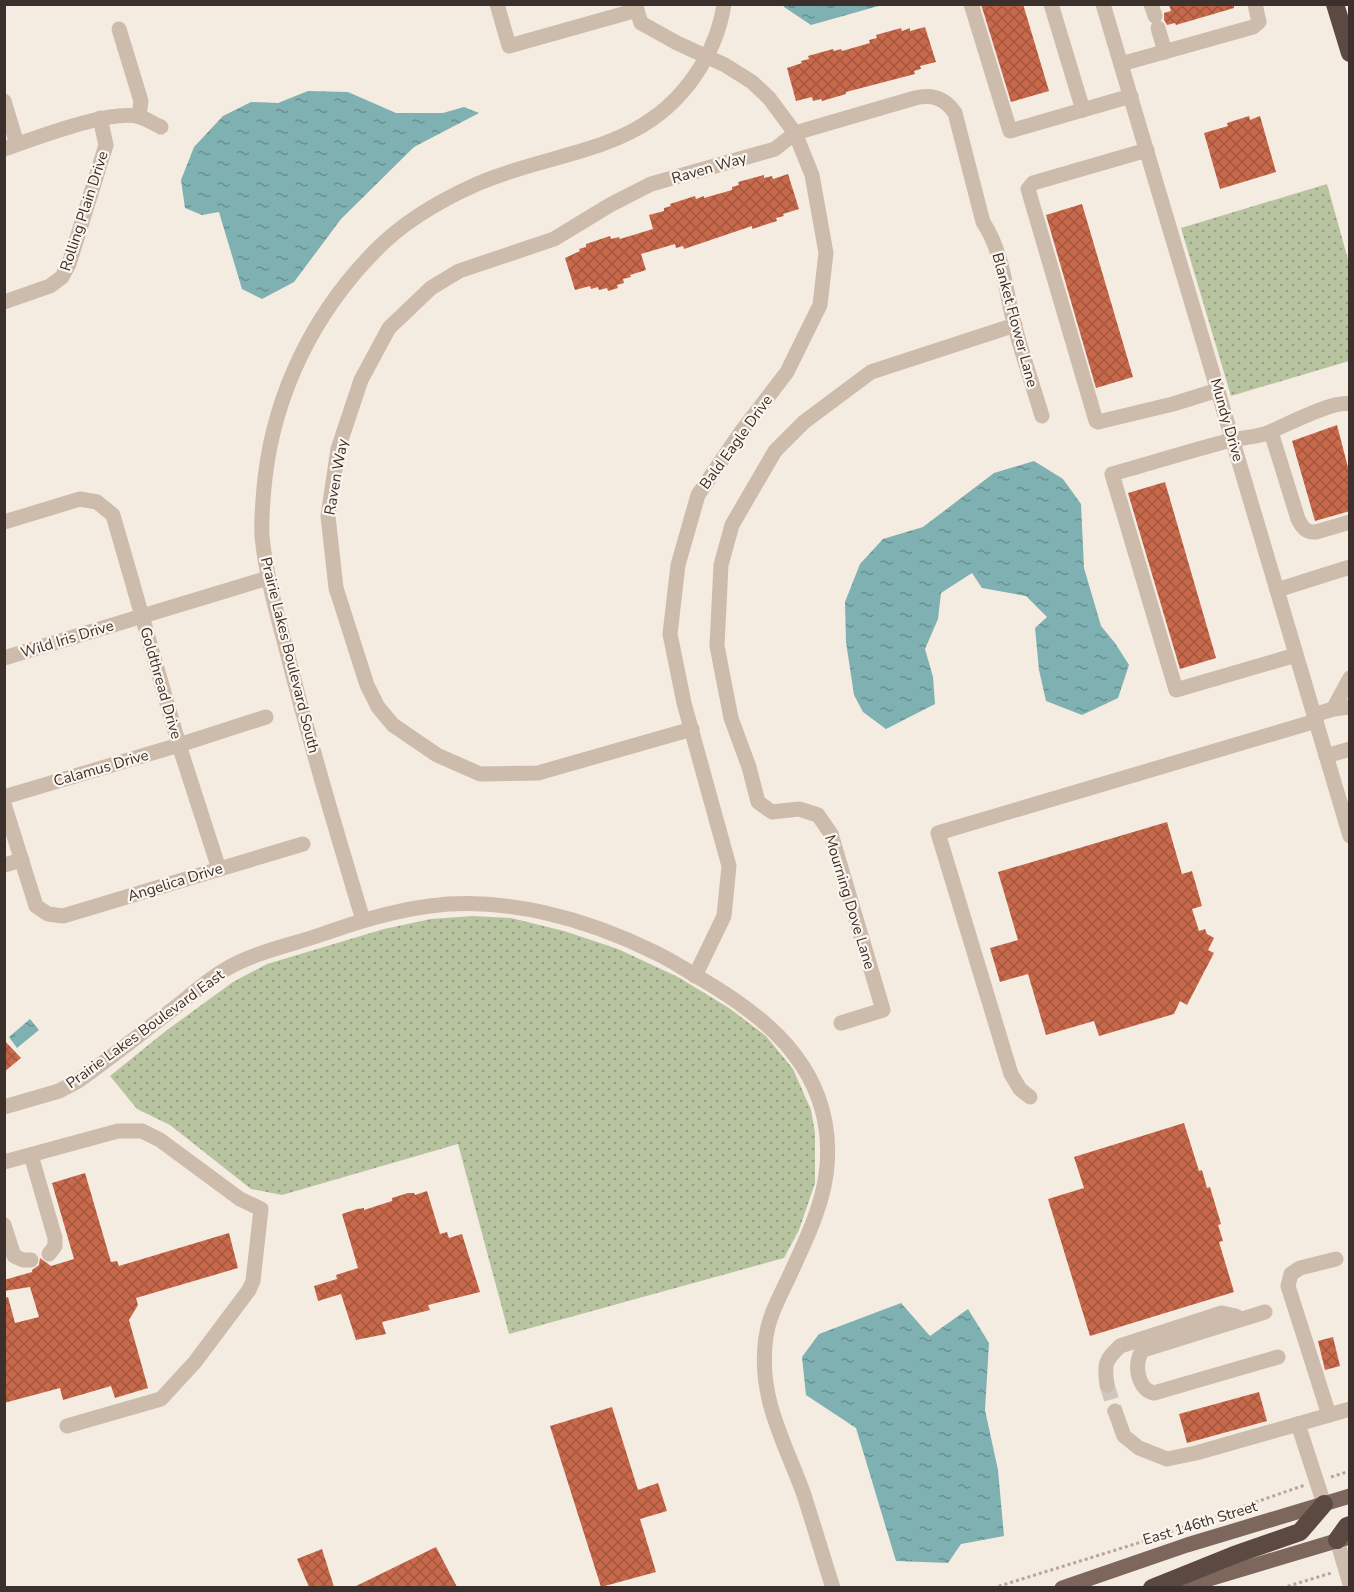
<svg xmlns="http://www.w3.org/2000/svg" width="1354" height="1592" font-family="'Nunito Sans',sans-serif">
	<defs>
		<pattern id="grass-dots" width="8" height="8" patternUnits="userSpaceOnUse" patternTransform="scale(1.5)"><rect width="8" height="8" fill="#b8c4a0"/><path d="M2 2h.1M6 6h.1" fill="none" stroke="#97a083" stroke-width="1.8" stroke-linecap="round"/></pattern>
		<pattern id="water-ripples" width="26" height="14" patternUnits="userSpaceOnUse" patternTransform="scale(1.5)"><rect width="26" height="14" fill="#7fb0b2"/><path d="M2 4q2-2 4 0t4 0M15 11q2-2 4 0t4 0" fill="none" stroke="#699091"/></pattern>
		<pattern id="building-cross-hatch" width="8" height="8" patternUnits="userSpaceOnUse" patternTransform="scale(1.5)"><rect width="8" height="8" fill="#c8694b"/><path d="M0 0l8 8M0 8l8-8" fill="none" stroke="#a4573f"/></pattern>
	</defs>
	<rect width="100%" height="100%" fill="#f4ebe1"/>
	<g fill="url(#grass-dots)">
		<path d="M1327,184L1349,263V361L1231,396L1181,228Z"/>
		<path d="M473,916L511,918L564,931L618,949L678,977L729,1008L766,1036L793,1069L811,1110L815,1133V1183L799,1230L784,1258L509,1334L458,1144L282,1195L251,1189L170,1125L137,1109L110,1076L167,1030L233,982L267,964L384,929L431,919Z"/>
	</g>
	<g fill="url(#water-ripples)">
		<path d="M783,5V4L882,5L811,25L784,7Z"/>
		<path d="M308,91L348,92L396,113H443L464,107L479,113L414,147L341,219L294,282L262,299L242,289L219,212L202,215L185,208L181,180L194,147L223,116L251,102L278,103Z"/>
		<path d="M1034,461L1063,479L1081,504L1084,568L1101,626L1115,643L1129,665L1118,698L1082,715L1046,701L1039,670L1035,628L1047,617L1026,596L982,588L972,573L941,593L938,619L925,649L933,677L935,704L886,729L863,712L854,695L846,642L845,602L860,564L883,539L923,527L994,473Z"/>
		<path d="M30,1019L39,1030L17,1048L9,1037Z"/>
		<path d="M901,1303L930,1336L968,1309L989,1343L985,1410L998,1470L1004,1536L961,1544L948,1563L896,1561L856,1428L806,1395L802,1357L819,1334Z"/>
	</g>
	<g fill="url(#building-cross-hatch)">
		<path d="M981,4H1023L1049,91L1011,102Z"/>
		<path d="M1169,4H1234V8L1176,25L1175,23L1167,25L1164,20V13L1171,11Z"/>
		<path d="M925,27L936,62L920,66L921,69L914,71L915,74L846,92V94L822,101L821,99L813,101L812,97L796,101L787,68L802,63L801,61L809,59L808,56L833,49L834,51L841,49L842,51L870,43L869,40L877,38L876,35L901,28L902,31L910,28V31Z"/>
		<path d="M1249,116L1250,120L1260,116L1276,172L1220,189L1204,133L1228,126L1227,123Z"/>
		<path d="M788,174L799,209L783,214L784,216L776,218L777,221L752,229V226L684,249L683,246L676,248L675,244L641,254L646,270L630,275L631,277L623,279L624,283L617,285L618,288L608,291L607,288L599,290L598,287L591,289L590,286L575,290L565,258L580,251L579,249L586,247V244L610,236L611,239L619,237L620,239L653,229L649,215L664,211V208L671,206L670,204L695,196L696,199L704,196V198L732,190V187L739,185L738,182L764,175V178L772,176L773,179Z"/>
		<path d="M1082,204L1133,377L1096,388L1046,215Z"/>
		<path d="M1337,425L1350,475V511L1315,521L1292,441Z"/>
		<path d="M1165,482L1216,658L1180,669L1128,493Z"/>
		<path d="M1167,822L1182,874L1192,871L1202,906L1192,909L1199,931L1205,929L1207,934L1214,938L1208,950L1214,953L1187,1005L1180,1001L1174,1014L1099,1036L1094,1021L1046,1035L1028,974L1000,982L990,948L1018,940L998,872Z"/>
		<path d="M4,1040L21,1058L4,1072Z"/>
		<path d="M1184,1123L1199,1171L1202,1170L1207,1188L1210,1187L1221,1224L1218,1225L1223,1241L1219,1242L1234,1292L1090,1336L1048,1199L1084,1188L1074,1157Z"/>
		<path d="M85,1173L111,1262L117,1261L119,1266L229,1233L238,1268L136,1298L138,1305L129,1320L148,1388L115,1398L111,1386L63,1400L60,1388L4,1403V1298L8,1297L15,1323L39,1317L30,1287L4,1291V1280L32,1272V1270L39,1265L40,1258L51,1266L74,1259L52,1183Z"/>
		<path d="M427,1191L440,1234L447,1232L449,1238L462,1234L480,1292L428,1305L430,1310L382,1322L386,1334L356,1340L341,1294L318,1301L314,1286L337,1279L336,1275L358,1268L342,1214L357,1209L364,1208V1210L392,1201V1198L408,1193H414L415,1195Z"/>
		<path d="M1333,1337L1340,1366L1325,1370L1318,1341Z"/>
		<path d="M1259,1392L1267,1421L1187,1443L1179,1414Z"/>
		<path d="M612,1407L638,1490L658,1483L667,1511L640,1519L656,1572L601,1587L550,1426Z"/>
		<path d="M436,1547L457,1587H354Z"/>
		<path d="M322,1549L334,1587H309L297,1559Z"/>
	</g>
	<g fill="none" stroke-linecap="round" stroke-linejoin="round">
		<path stroke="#cfc6bd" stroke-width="15" stroke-dasharray="15 8" stroke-linecap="butt" d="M1107,1385L1115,1411"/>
		<g stroke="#b9a596" stroke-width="3" stroke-dasharray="3 3" stroke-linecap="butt">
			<path d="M1331,1477L1350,1471"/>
			<path d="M993,1588L1135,1544L1305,1485"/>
			<path d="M1282,1588L1331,1573"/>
		</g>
		<g stroke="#cdbbac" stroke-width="15">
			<path d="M497,4L509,46L637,10"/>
			<path d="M635,4L641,23L677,43L725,65L752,82L769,98L795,133L812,175L826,253L820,305L787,372L741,432L698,495L678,565L670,634L684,703L729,866L724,916L695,976"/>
			<path d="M971,4L1010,131L1131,96"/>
			<path d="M1051,4L1083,110"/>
			<path d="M1103,4L1350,836"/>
			<path d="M1151,4L1155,16"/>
			<path d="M1158,28L1165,52"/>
			<path d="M119,29L141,101L139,116"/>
			<path d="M1121,64L1253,27L1259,22L1255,4"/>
			<path d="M4,101L17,144"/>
			<path d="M4,149C34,139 112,108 140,117C147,119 154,124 161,127"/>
			<path d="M1147,150L1033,183L1028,189L1096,421L1098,422L1173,404L1218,390"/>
			<path d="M4,302L50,286L62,277L69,264L106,145L100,118"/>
			<path d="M1271,432L1298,519C1302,527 1306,533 1316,532L1350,522"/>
			<path d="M4,522L80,499L97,502L113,515L179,745L219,869"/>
			<path d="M1277,590L1350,567"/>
			<path d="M1296,655L1176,690L1112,474C1152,463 1192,450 1232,440C1245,437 1261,437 1272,431C1288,424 1334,400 1350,404"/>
			<path d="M4,658L268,578"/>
			<path d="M1333,709L1350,678"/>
			<path d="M1314,715L1333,709L1350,707"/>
			<path d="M692,729L538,773L480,774L437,755L393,725L378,707L367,685L336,588L328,516L338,449L361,380L389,328L431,288L459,271L554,239L610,205L651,184L775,149L795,133L915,98C932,94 945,98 955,113L983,222C1004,254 1005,291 1015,327C1023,357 1033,386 1042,416"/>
			<path d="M1326,756L1350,749"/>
			<path d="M4,797L179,745L266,717"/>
			<path d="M4,804L36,906L48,914L63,916L303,844"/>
			<path d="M4,865L22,860"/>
			<path d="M363,920C337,833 310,745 288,656C278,617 266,577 262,536C261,517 263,497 265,478C275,392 314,313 375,251C402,223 441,200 477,184C557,149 642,155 696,74C711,52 720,31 724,4"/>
			<path d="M841,1023L883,1010L831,834L818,815L799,809L772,812L758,802L749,767L731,718L717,646L721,565L732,525L775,451L804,422L871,372L1015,325"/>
			<path d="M1030,1097L1020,1089L1011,1074L938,833L1316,721"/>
			<path d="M4,1107L59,1091L78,1081C112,1057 144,1031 177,1006C193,993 209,979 226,969C253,953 287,946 317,936C354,923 391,911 430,906C506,896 588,919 656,953C671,960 684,969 698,977C755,1010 812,1052 825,1122C836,1182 812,1226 788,1279C779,1298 769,1316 766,1337C757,1397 785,1442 804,1495C814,1526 823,1557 833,1588"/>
			<path d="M31,1155L55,1238V1246L49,1254"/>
			<path d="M4,1162L118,1131H142L160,1140L240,1199L261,1209L253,1281L249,1290L195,1362L161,1399L67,1426"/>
			<path d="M4,1225L14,1256L23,1260H31"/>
			<path d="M1265,1312L1143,1350C1133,1361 1137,1390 1154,1393L1278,1357"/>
			<path d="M1107,1385C1104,1363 1105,1361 1120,1346L1222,1313L1236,1316L1238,1320"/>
			<path d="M1115,1411L1124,1436L1139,1448L1167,1459L1196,1453L1298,1424"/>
			<path d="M1329,1415L1288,1286L1291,1274L1300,1268L1336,1259"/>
			<path d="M1324,1504L1298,1424L1350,1409"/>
			<path d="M1337,1540L1350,1584"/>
		</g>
		<g stroke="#7d675c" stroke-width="15">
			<path d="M1062,1588L1187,1545L1350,1496"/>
			<path d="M1179,1588L1346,1538"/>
		</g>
		<g stroke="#5c4a42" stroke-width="18">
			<path d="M1335,4L1350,53"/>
			<path d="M1337,1540L1347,1526L1350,1525"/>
			<path d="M1152,1588L1234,1555L1300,1532L1324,1504"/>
		</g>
	</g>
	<g text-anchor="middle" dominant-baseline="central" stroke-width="4.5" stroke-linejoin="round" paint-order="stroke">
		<g font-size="15" fill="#3b302b" stroke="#fbf5ee">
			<text transform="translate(709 168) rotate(-16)">Raven Way</text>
			<text transform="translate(84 211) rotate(-72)">Rolling Plain Drive</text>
			<text transform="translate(1015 320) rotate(75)">Blanket Flower Lane</text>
			<text transform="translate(1227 420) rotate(74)">Mundy Drive</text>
			<text transform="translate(736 442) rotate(-54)">Bald Eagle Drive</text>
			<text transform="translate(336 477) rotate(-80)">Raven Way</text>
			<text transform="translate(67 639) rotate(-17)">Wild Iris Drive</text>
			<text transform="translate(290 655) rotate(76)">Prairie Lakes Boulevard South</text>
			<text transform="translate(161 683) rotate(74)">Goldthread Drive</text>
			<text transform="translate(101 768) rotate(-16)">Calamus Drive</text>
			<text transform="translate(175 882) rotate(-17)">Angelica Drive</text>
			<text transform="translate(850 902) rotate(73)">Mourning Dove Lane</text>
			<text transform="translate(145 1029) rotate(-36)">Prairie Lakes Boulevard East</text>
			<text transform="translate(1200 1523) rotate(-17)">East 146th Street</text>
		</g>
	</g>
	<rect width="1354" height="1592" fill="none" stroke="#3b302b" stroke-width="12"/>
</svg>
